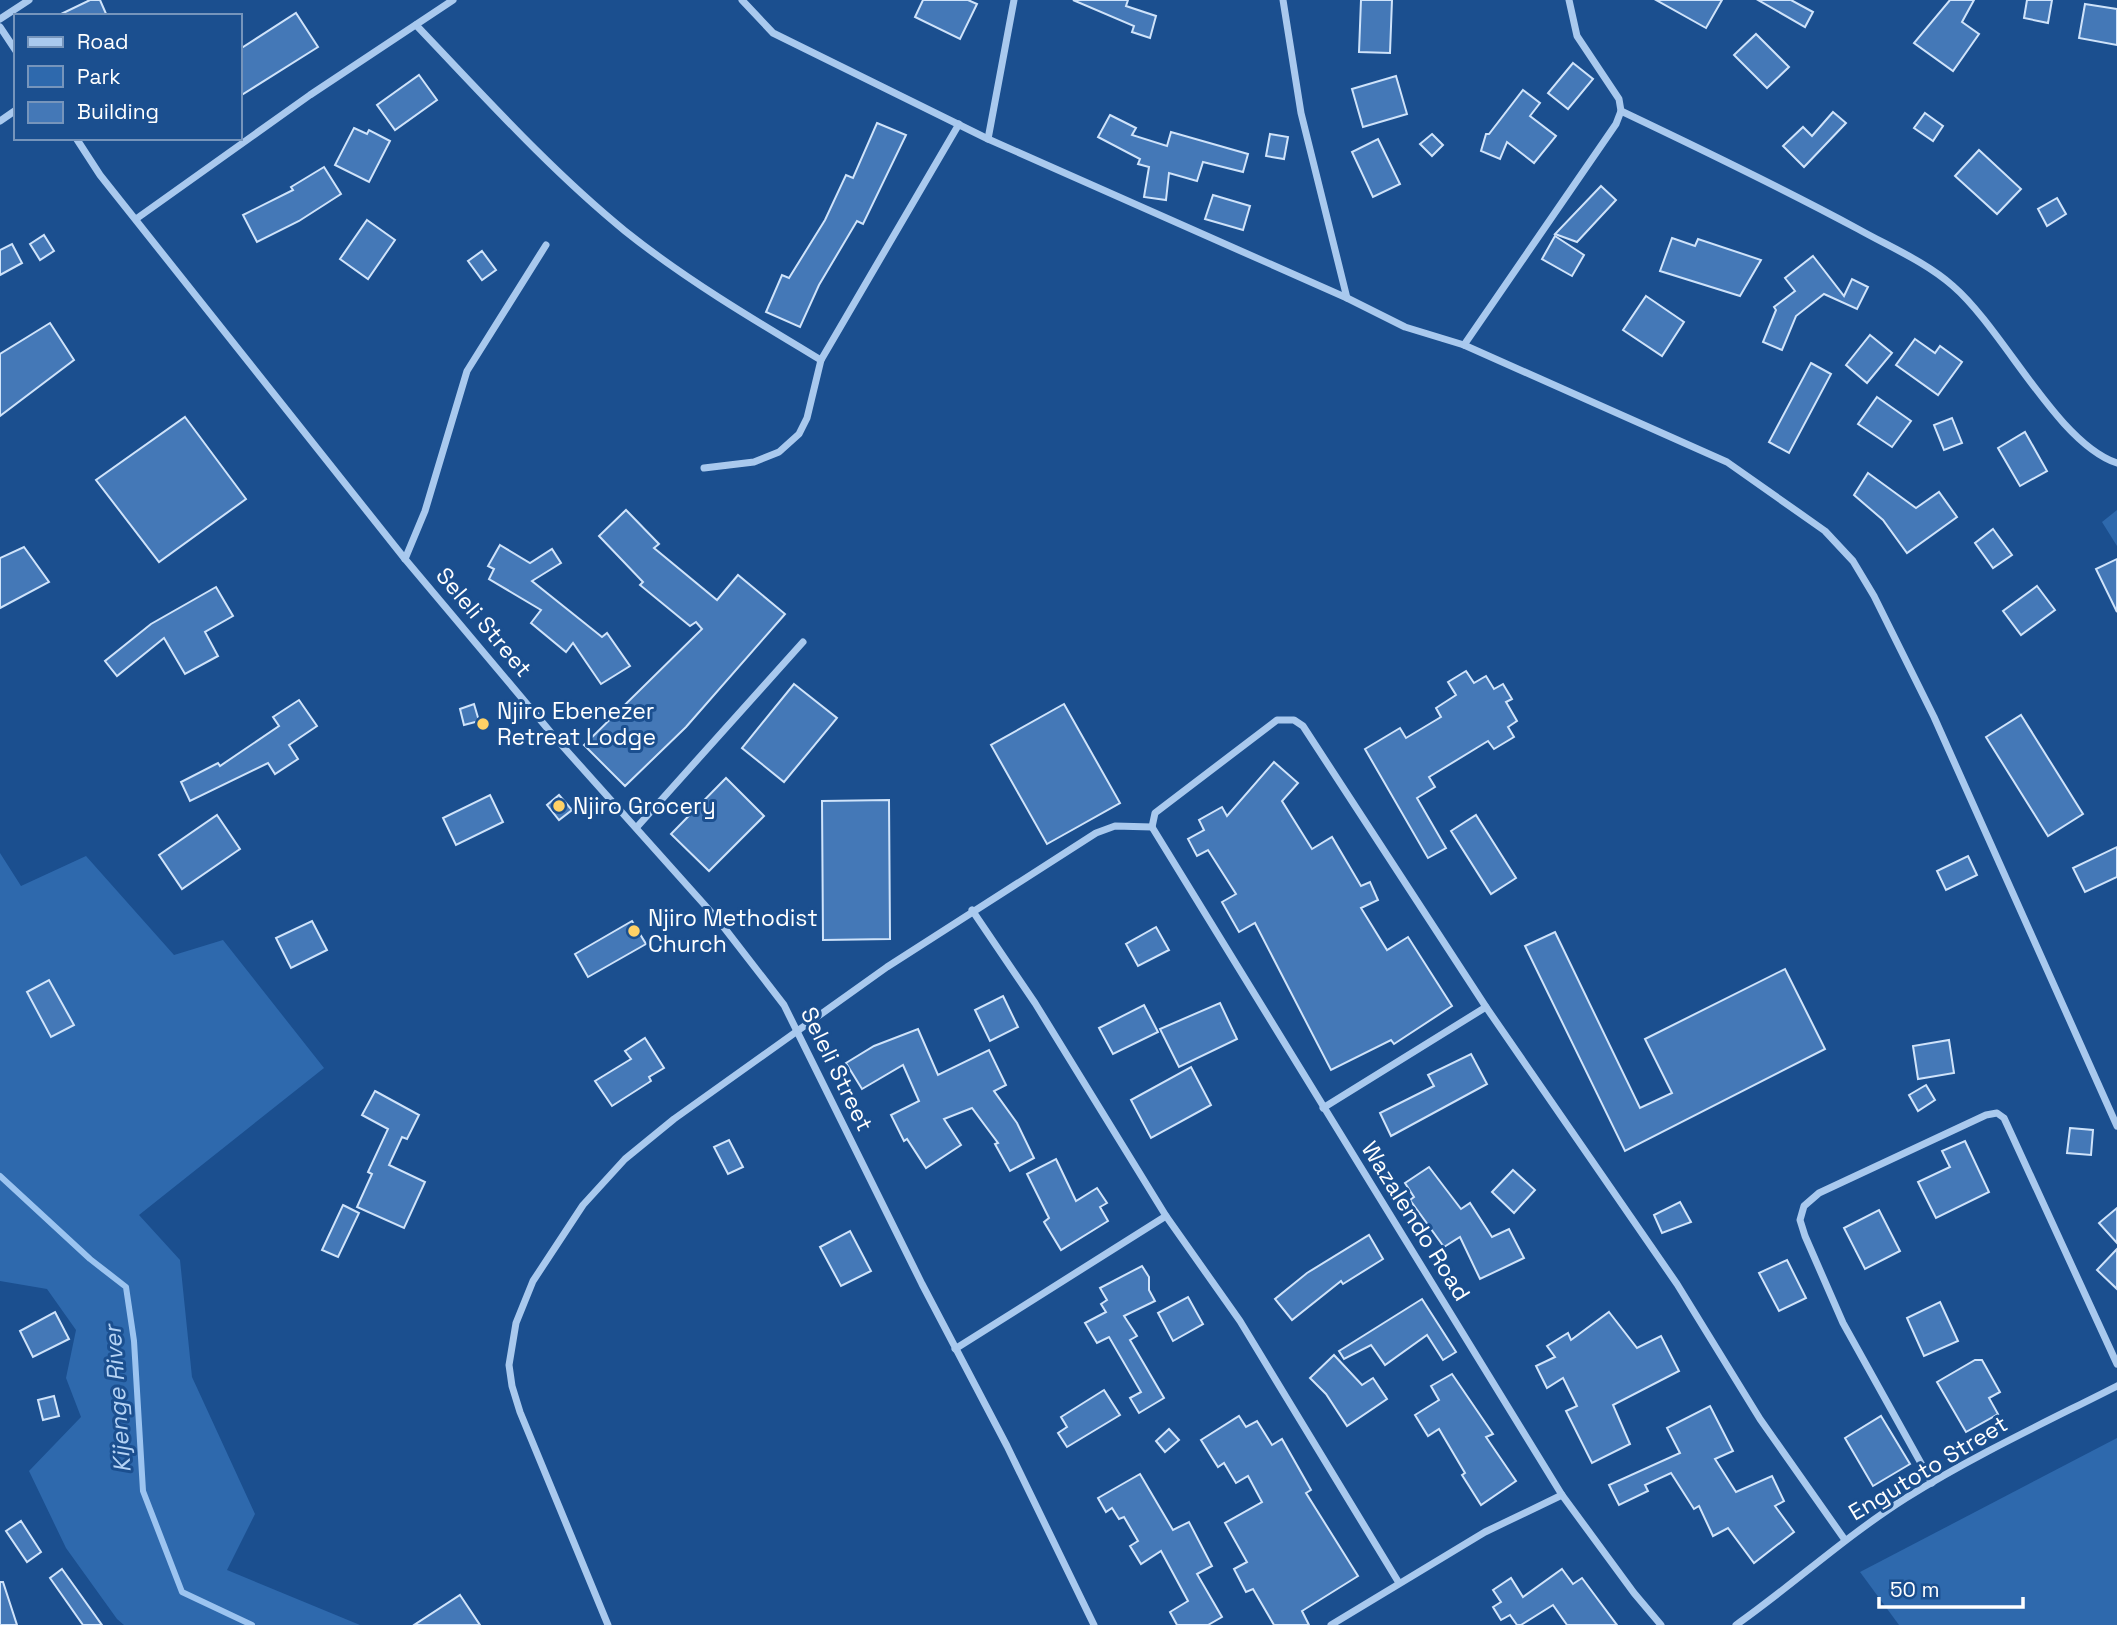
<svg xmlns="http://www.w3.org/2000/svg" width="2117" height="1625" font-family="'Space Grotesk',sans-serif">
	<rect width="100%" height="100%" fill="#1b4f8f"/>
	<g fill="#2e69ad">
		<path d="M2117,510V546L2102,522Z"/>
		<path d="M0,853L21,886L86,856L174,955L223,940L324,1068L139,1215L180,1260L192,1377L255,1514L227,1570L360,1625H124L117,1619L66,1548L29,1471L81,1417L66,1378L76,1330L47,1289L0,1281Z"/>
		<path d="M2117,1438V1625H1899L1860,1572Z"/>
	</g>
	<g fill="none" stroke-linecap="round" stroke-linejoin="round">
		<path stroke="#9cc4f0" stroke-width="6" d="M0,1176L90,1259L126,1287L134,1341L143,1491L182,1592L252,1625"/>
	</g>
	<g fill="#4478b7" stroke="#cfe3fa" stroke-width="2">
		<path d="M90,0H100L107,16H57Z"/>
		<path d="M923,0H968L977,4L960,39L915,17Z"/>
		<path d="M1073,0H1128L1126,6L1156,16L1150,38L1132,32L1134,26Z"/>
		<path d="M1361,0H1392L1390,53L1359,52Z"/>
		<path d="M1656,0H1722L1706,28Z"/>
		<path d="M1758,0H1791L1813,12L1805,27Z"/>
		<path d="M1950,0H1974L1962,22L1979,34L1953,71L1914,43Z"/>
		<path d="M2027,0H2052L2048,23L2024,18Z"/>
		<path d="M2085,4L2117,9V45L2079,38Z"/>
		<path d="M296,13L318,47L240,96V49Z"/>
		<path d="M1756,34L1789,67L1767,88L1734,55Z"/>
		<path d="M1573,63L1593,79L1568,109L1548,93Z"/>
		<path d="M419,75L437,100L395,130L377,105Z"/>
		<path d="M1396,76L1407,114L1363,127L1352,89Z"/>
		<path d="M1523,90L1540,103L1530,116L1556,136L1534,163L1507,142L1500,159L1481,151L1486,134H1489Z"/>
		<path d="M1833,112L1846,123L1804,167L1783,146L1803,127L1812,136Z"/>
		<path d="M1925,113L1943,126L1933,141L1914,128Z"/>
		<path d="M1110,115L1136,128L1132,135L1167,146L1171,132L1248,154L1243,172L1203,162L1197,181L1169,173L1166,200L1144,197L1149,167L1138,164L1140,159L1098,137Z"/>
		<path d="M877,123L906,135L863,224L857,221L819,285L800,327L766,312L782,275L789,278L825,220L846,175L853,178Z"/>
		<path d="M354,128L367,134L369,130L390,141L369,182L335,165Z"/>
		<path d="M1270,134L1288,137L1284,159L1266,156Z"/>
		<path d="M1432,134L1443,145L1432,156L1420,144Z"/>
		<path d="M1378,139L1400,184L1373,197L1352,152Z"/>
		<path d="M1979,150L2021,189L1997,214L1955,176Z"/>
		<path d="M324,167L341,194L299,221L257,242L243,215L293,190L291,187Z"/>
		<path d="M1601,186L1616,200L1577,242L1555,234Z"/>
		<path d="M1213,195L1250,206L1243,230L1205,219Z"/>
		<path d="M2057,198L2066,214L2047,226L2038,209Z"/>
		<path d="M367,220L395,240L368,279L340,259Z"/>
		<path d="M44,235L54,251L40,260L30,244Z"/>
		<path d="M1555,236L1584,255L1572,276L1542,259Z"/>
		<path d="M1672,238L1695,246L1698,239L1761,260L1740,296L1660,271Z"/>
		<path d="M12,244L22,263L0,275V250Z"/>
		<path d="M482,251L496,270L482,280L468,261Z"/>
		<path d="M1813,256L1844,296L1852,279L1868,287L1857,309L1824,294L1796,316L1782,350L1763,342L1776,310L1774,307L1795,291L1785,278Z"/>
		<path d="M1646,296L1684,322L1662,356L1623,330Z"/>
		<path d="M50,323L74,360L0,416V354Z"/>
		<path d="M1870,335L1892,353L1867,383L1846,365Z"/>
		<path d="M1915,339L1935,353L1940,346L1962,362L1938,395L1896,365Z"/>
		<path d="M1811,363L1831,374L1789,453L1769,442Z"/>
		<path d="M1877,397L1911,421L1892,447L1858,424Z"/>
		<path d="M185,417L246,499L159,562L96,480Z"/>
		<path d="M1952,418L1962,443L1944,450L1934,425Z"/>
		<path d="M2025,432L2047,471L2020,486L1998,448Z"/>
		<path d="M1868,473L1916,508L1939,492L1957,517L1907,553L1883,520L1854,495Z"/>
		<path d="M626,510L659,544L654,548L717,600L738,575L785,614L686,727L625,786L584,745L702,629L696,622L690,626L640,585L643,582L599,536Z"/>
		<path d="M1993,529L2012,555L1993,568L1975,543Z"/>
		<path d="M500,545L530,563L552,549L561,563L532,581L602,637L607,633L630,666L601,684L573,643L566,652L531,623L541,610L489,579L494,569L488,566Z"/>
		<path d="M24,547L49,582L0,608V558Z"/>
		<path d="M2117,559V612L2096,569Z"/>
		<path d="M2037,586L2055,610L2021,635L2003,611Z"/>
		<path d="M216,587L233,616L205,632L218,656L185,674L164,638L117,676L105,661L151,624Z"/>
		<path d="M1466,671L1474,683L1486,676L1494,689L1503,684L1512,699L1506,702L1517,721L1508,727L1514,737L1494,749L1488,741L1429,777L1435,787L1417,798L1446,848L1428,858L1365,749L1400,728L1406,738L1441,717L1436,708L1456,695L1448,682Z"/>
		<path d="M794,684L837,718L784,782L742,748Z"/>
		<path d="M299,700L317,726L289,745L298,759L275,774L268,763L190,801L181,782L218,763L220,766L279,726L273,717Z"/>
		<path d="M474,704L479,721L464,725L460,709Z"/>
		<path d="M1064,704L1120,803L1047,844L991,745Z"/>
		<path d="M2021,715L2083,814L2048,836L1986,737Z"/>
		<path d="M1274,762L1298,783L1282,801L1312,849L1332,837L1361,886L1370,882L1378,900L1361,908L1387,950L1408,937L1452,1006L1394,1044L1391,1040L1331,1070L1255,923L1239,932L1222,902L1236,894L1208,850L1197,856L1188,839L1204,830L1199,820L1222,807L1227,816Z"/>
		<path d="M726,778L764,816L709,871L671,834Z"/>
		<path d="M490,795L503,822L456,845L443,818Z"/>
		<path d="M559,795L572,810L559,820L547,805Z"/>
		<path d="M889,800L890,939L823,940L822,801Z"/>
		<path d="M217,815L240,849L182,889L159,855Z"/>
		<path d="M1476,815L1516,878L1491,894L1451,831Z"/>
		<path d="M2117,847V877L2085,892L2073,868Z"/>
		<path d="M1968,856L1977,875L1946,890L1937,871Z"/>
		<path d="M312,921L327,950L291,968L276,938Z"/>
		<path d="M632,921L646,944L588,977L575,954Z"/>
		<path d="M1156,927L1169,950L1138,966L1126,944Z"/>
		<path d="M1555,932L1640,1108L1672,1093L1645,1039L1785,969L1825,1049L1625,1151L1525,946Z"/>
		<path d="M49,980L74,1025L51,1037L27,992Z"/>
		<path d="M1003,996L1018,1027L990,1041L975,1010Z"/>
		<path d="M1220,1003L1237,1039L1179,1067L1160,1029Z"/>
		<path d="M1144,1005L1158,1032L1113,1054L1099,1028Z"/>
		<path d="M918,1029L938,1075L989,1050L1006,1085L994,1091L1017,1123L1034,1158L1010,1171L995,1144L998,1143L972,1108L944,1119L961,1145L926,1168L907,1139L904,1141L891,1115L919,1101L903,1065L862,1089L846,1063L874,1046Z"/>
		<path d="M645,1038L664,1068L649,1077L651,1081L612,1106L595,1081L631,1059L625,1051Z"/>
		<path d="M1949,1040L1954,1073L1918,1079L1913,1046Z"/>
		<path d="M1471,1054L1487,1084L1391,1136L1380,1113L1434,1086L1428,1075Z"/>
		<path d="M1191,1067L1211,1105L1151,1138L1131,1100Z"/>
		<path d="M1926,1085L1935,1100L1918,1111L1909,1095Z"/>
		<path d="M375,1091L419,1115L407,1139L402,1137L389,1165L425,1182L404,1228L357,1207L372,1174L368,1172L388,1129L362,1115Z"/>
		<path d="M2070,1128L2093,1130L2091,1155L2067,1153Z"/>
		<path d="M729,1140L743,1167L728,1174L714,1147Z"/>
		<path d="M1965,1141L1989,1192L1936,1218L1918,1182L1950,1167L1942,1151Z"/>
		<path d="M1056,1159L1076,1201L1097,1188L1107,1203L1100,1207L1108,1221L1061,1250L1044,1222L1049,1218L1027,1174Z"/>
		<path d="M1429,1167L1461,1209L1470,1203L1492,1237L1509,1229L1524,1258L1480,1279L1460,1237L1444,1247L1410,1200L1414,1197L1405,1183Z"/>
		<path d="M1513,1170L1535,1190L1514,1213L1492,1192Z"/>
		<path d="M1680,1202L1691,1222L1662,1233L1654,1215Z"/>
		<path d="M343,1205L359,1213L338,1257L322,1250Z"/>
		<path d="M2117,1208V1243L2099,1223Z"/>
		<path d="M1879,1210L1900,1251L1865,1269L1844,1228Z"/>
		<path d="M850,1231L871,1271L841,1286L820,1247Z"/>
		<path d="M1369,1235L1383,1259L1343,1284L1341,1281L1292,1320L1275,1299L1307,1273Z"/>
		<path d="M2117,1249V1289L2097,1270Z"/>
		<path d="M1787,1260L1806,1298L1779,1311L1759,1273Z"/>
		<path d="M1142,1266L1149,1277V1290L1155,1301L1124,1316L1137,1336L1130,1340L1164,1398L1139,1413L1130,1398L1141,1392L1109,1337L1097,1343L1085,1323L1106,1312L1101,1304L1107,1300L1100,1288Z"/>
		<path d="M1188,1297L1203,1324L1173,1341L1158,1313Z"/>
		<path d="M1422,1299L1456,1352L1443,1360L1427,1335L1385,1365L1371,1345L1344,1359L1339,1351Z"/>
		<path d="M1940,1302L1958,1341L1924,1356L1907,1318Z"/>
		<path d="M55,1312L69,1339L33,1357L20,1331Z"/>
		<path d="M1609,1312L1637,1348L1661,1336L1679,1371L1613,1405L1630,1444L1592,1463L1566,1411L1577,1406L1563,1378L1547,1388L1536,1366L1555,1357L1547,1346L1568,1333L1571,1340Z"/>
		<path d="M1334,1355L1362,1385L1373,1378L1387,1399L1347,1426L1326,1394L1310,1378Z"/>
		<path d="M1975,1360H1982L2000,1392L1989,1398L1998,1414L1966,1432L1937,1382Z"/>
		<path d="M1452,1374L1493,1434L1486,1437L1516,1481L1481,1505L1462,1475L1465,1473L1439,1429L1428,1436L1415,1415L1439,1400L1431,1386Z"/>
		<path d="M1104,1390L1120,1415L1067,1447L1058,1433L1067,1427L1061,1417Z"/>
		<path d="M54,1396L59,1416L43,1420L38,1400Z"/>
		<path d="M1710,1406L1733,1451L1715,1459L1736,1492L1772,1476L1784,1501L1775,1506L1794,1532L1754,1563L1728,1528L1713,1536L1699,1506L1694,1509L1671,1473L1645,1485L1648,1491L1619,1505L1609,1485L1680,1453L1667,1428Z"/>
		<path d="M1239,1416L1246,1427L1257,1421L1272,1445L1282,1439L1311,1490L1306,1493L1358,1576L1302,1611L1309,1625H1274L1253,1589L1246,1592L1234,1569L1247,1562L1225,1523L1262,1502L1248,1476L1236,1483L1224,1463L1218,1467L1201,1440Z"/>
		<path d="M1881,1416L1910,1464L1873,1486L1845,1438Z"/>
		<path d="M1169,1429L1179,1440L1165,1452L1156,1441Z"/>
		<path d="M1140,1474L1173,1530L1189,1522L1212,1566L1197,1574L1222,1617L1208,1625H1177L1170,1612L1188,1601L1161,1551L1141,1564L1130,1546L1138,1541L1124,1517L1119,1519L1112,1508L1106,1512L1098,1498Z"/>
		<path d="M21,1521L41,1552L27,1562L6,1531Z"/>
		<path d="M62,1569L102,1625H83L50,1578Z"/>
		<path d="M1562,1569L1573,1584L1582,1578L1617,1625H1567L1553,1605L1521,1625H1517L1510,1615L1501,1620L1493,1607L1501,1602L1493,1590L1511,1578L1523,1597Z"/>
		<path d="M0,1582H3L17,1625H0Z"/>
		<path d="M460,1595L480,1625H414Z"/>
	</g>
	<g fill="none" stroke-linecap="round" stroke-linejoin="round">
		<g stroke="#a9c9ee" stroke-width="7">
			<path d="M742,0L773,33L988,139L1347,298L1405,327L1464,345L1727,462L1825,531L1853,561L1874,596L1934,717L2117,1126"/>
			<path d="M1283,0L1301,113L1347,298"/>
			<path d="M0,19L29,0"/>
			<path d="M416,25C483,95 549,169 625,231C685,279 754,320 821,360"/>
			<path d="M0,27L16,51"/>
			<path d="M1621,111C1701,149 1780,187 1858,229C1890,247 1926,262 1953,286C2004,330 2057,443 2117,463"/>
			<path d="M0,121L16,110"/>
			<path d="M76,138L100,175L405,559L558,741L719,921L784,1005L922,1284L1007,1446L1094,1625"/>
			<path d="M988,139L1014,0"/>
			<path d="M136,219L310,95L453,0"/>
			<path d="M1464,345L1616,124L1621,111L1619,99L1577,36L1569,0"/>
			<path d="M704,468L754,462L779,452L799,434L807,418L821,360L959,124"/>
			<path d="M405,559L425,511L467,371L546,245"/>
			<path d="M637,827L803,642"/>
			<path d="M1152,827L1155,813L1277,720H1294L1303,726L1486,1007L1677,1284L1760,1419L1845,1540"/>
			<path d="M1152,827L1562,1495L1634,1593L1661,1625"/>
			<path d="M972,910L1035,1003L1166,1216L1240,1321L1399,1583"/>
			<path d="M1323,1108L1486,1007"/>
			<path d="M955,1349L1166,1216"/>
			<path d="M1932,1483L1843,1323L1805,1236L1800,1220L1804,1206L1819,1193L1986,1115L1997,1113L2004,1118L2117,1364"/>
			<path d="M608,1625L520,1412L512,1386L509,1365L516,1323L533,1281L583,1205L625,1159L674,1119L887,967L1096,833L1115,826L1152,827"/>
			<path d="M1331,1625L1485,1532L1562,1495"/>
			<path d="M1736,1625C1794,1584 1846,1536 1906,1498C1973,1456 2046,1422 2117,1386"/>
		</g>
	</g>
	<g fill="#ffd166" stroke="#1b4f8f" stroke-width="2.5">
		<circle cx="483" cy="724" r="7"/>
		<circle cx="559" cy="806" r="7"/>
		<circle cx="634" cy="931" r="7"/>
	</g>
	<g text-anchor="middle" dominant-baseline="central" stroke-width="6" stroke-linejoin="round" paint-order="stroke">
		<g font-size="23" fill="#fff" stroke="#1b4f8f">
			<text transform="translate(484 622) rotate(50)">Seleli Street</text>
			<text transform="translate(837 1069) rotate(64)">Seleli Street</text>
			<text transform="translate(1416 1221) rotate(58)">Wazalendo Road</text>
			<text transform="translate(1928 1468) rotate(-31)">Engutoto Street</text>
		</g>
		<g font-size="23" fill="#fff" stroke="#1b4f8f" text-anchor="start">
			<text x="497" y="711">Njiro Ebenezer<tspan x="497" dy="26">Retreat Lodge</tspan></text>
			<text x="573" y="806">Njiro Grocery</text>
			<text x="648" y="918">Njiro Methodist<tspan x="648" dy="26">Church</tspan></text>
		</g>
		<g font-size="24" font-style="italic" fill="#b5d3f5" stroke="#1b4f8f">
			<text transform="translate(117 1399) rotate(-94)">Kijenge River</text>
		</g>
	</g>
	<rect x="14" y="14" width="228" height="126" fill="#1b4f8f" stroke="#7695bc" stroke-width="2"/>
	<rect x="28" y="37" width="35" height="10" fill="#a9c9ee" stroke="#7695bc" stroke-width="2"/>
	<text x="77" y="49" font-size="21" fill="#ffffff">Road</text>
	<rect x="28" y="66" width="35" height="21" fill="#2e69ad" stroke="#7695bc" stroke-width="2"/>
	<text x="77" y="84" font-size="21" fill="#ffffff">Park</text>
	<rect x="28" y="102" width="35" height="21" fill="#4478b7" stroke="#7695bc" stroke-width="2"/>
	<text x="77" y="119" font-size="21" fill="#ffffff">Building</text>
	<path d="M1879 1597v10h144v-10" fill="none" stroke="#ffffff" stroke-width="3.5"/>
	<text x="1890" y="1597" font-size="21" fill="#ffffff" stroke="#1b4f8f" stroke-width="5" paint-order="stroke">50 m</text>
</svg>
